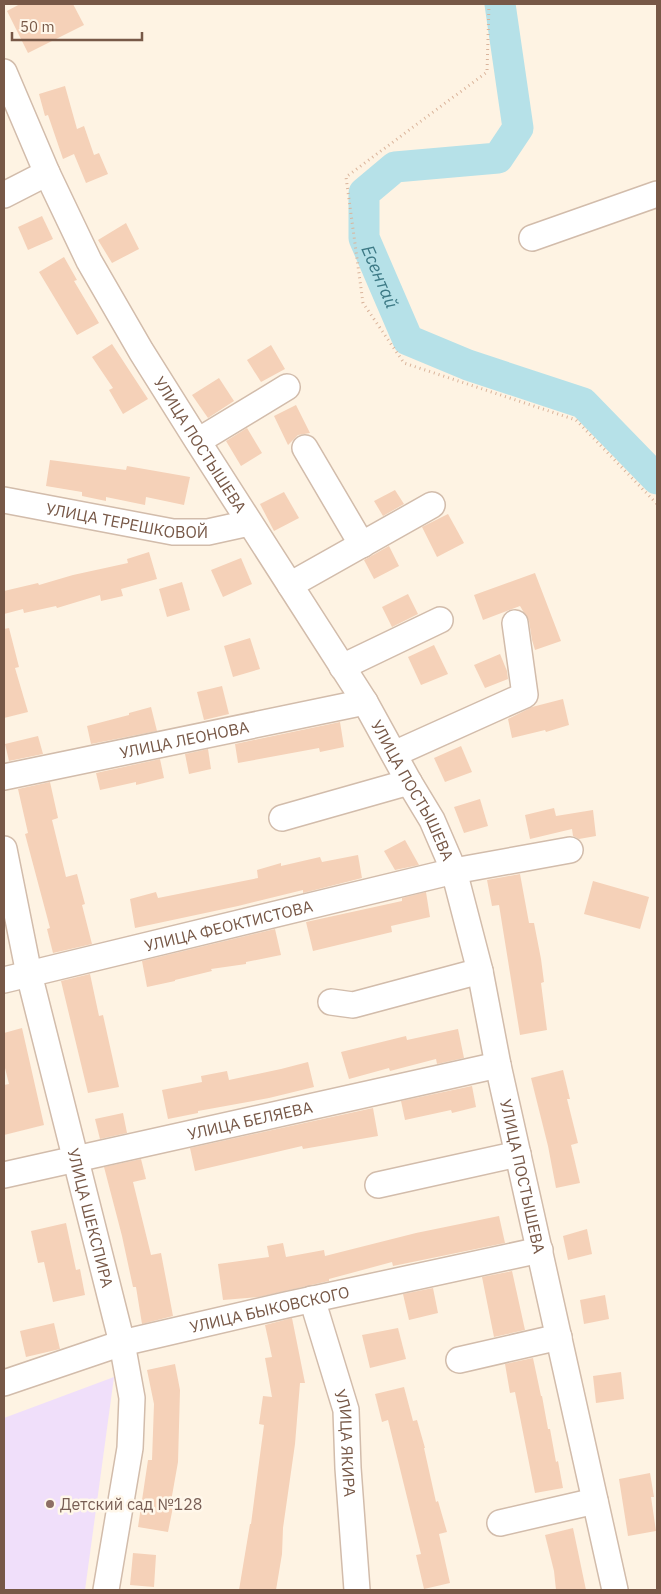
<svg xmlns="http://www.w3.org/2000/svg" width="661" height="1594" font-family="'IBM Plex Sans',sans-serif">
	<rect width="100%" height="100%" fill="#fef3e3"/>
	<path fill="#f0dffa" d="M114,1377L85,1590H4V1418Z"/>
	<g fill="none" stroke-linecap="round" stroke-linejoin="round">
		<path stroke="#b6e1e8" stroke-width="31" id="s1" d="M500,4L518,128L498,158L395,167L364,193V238L408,340L468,365L583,403L657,479"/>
	</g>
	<g fill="#f5d1b8">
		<path d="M20,4H73L84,25L28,53L7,11Z"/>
		<path d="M65,86L77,129L84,126L94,155L99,153L108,174L86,183L74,154L63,159L48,115L45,116L39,94Z"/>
		<path d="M42,216L53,239L28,250L18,227Z"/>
		<path d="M126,223L139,249L112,263L98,240Z"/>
		<path d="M64,257L77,280L74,281L99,323L77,335L39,272Z"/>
		<path d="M112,344L148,399L123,414L109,390L113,388L92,357Z"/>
		<path d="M271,345L285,369L261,382L247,360Z"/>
		<path d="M219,378L234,401L208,418L192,395Z"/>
		<path d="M296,405L310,433L298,435L288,445L274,416Z"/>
		<path d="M247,428L262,453L241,466L226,441Z"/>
		<path d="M50,460L126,470L127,466L190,477L184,505L146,497L145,505L106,497V501L82,496V492L46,486Z"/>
		<path d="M395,490L404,504L383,516L374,501Z"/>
		<path d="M284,492L299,518L274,531L260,504Z"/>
		<path d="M448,514L464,543L437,557L422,527Z"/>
		<path d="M389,546L399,566L374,579L364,560Z"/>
		<path d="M149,552L157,579L121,589L123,596L101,601L100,595L57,608L56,606L24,613L23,609L4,614V591L38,583L39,585L73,575L128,563L127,559Z"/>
		<path d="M241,558L252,584L223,597L211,570Z"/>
		<path d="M535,573L561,641L535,650L532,640L529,621L520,606L483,620L474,595Z"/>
		<path d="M182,582L190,610L167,617L159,589Z"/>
		<path d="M408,594L418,614L392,627L382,607Z"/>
		<path d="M9,628L19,667L15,668L28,712L4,718V629Z"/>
		<path d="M250,638L260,669L233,677L224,646Z"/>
		<path d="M434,645L448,674L421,685L408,657Z"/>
		<path d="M500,654L507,671L508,679L485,688L474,665Z"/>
		<path d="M222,686L229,714L204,720L197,692Z"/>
		<path d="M563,699L569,725L546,732L545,730L512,738L508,719L532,707Z"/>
		<path d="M151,707L157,731L91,744L87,726L129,715V713Z"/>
		<path d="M340,722L344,747L320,752L319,748L238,763L235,744Z"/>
		<path d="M38,736L43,754L9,761L5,744Z"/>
		<path d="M461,746L472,772L445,782L434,758Z"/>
		<path d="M208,749L211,769L189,774L185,754Z"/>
		<path d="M160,759L164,778L136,785V782L100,790L96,773Z"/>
		<path d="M50,782L58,818L52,820L66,877L77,874L85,904L82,905L92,944L53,953L47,929L50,928L25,834L28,833L18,789Z"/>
		<path d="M480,799L488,826L464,833L454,807Z"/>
		<path d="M554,808L556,816L593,810L596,836L579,839L573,836L572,829L530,839L525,815Z"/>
		<path d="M405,840L419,865L395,870L384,851Z"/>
		<path d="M358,855L362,878L303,893V890L238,906L135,928L130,899L156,892L158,898L258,878L257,870L281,863V866L320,857L322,862Z"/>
		<path d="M520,874L529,923H534L541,959L544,982L541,983L547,1030L520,1035L499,905L492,906L487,880Z"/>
		<path d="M593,881L649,897L640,929L584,914Z"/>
		<path d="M426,892L430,917L391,926L392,932L313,951L306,922L402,901V898Z"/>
		<path d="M275,929L281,955L246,962V964L211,969L212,971L175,980V981L147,987L142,961Z"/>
		<path d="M90,974L99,1016L103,1015L119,1087L88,1093L61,981Z"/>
		<path d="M22,1028L44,1125L4,1135V1085L9,1084L4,1064V1033Z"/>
		<path d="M458,1029L464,1058L437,1064L436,1059L390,1071L389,1068L349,1079L341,1052L406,1036L407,1040Z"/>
		<path d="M308,1062L314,1087L269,1098L198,1111V1113L168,1119L162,1090L202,1082L201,1076L227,1071L229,1080L281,1069Z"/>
		<path d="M563,1070L570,1099H567L578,1143L571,1145L580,1183L556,1188L548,1146L531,1078Z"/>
		<path d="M472,1086L476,1107L452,1113L451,1110L405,1120L401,1101Z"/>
		<path d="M373,1108L378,1136L303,1149L302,1146L195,1171L190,1148Z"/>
		<path d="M123,1113L127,1133L100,1139L95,1119Z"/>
		<path d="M141,1159L146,1179L133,1182L151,1255L161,1253L173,1316L142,1324L136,1287H133L122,1236L104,1167Z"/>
		<path d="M499,1216L505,1243L393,1266L392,1262L329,1279V1281L259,1297L223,1300L218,1264L269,1257L267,1246L283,1243L286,1257L324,1250L325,1256L416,1233Z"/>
		<path d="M66,1223L76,1270L80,1269L85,1295L53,1302L44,1262L38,1263L31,1231Z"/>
		<path d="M587,1229L592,1254L568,1260L563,1236Z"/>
		<path d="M512,1271L525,1330L494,1337L482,1277Z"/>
		<path d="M433,1288L438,1313L409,1320L403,1294Z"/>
		<path d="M605,1295L609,1319L584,1324L580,1300Z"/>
		<path d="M292,1318L305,1383H300L295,1444L283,1528L282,1554L276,1590H239L250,1524H251L258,1470L264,1425L259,1424L263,1396L272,1397L265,1358L272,1357L265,1325Z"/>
		<path d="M54,1323L60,1349L26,1357L20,1331Z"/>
		<path d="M398,1328L406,1359L370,1368L362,1335Z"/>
		<path d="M533,1358L541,1396H542L548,1429H550L556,1462L558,1461L563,1488L535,1493L515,1392L510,1393L505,1364Z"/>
		<path d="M175,1364L180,1390L178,1462L170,1507H173L168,1532L138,1527L148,1460H152L154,1404L147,1370Z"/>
		<path d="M621,1372L624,1399L596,1403L593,1376Z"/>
		<path d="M404,1387L413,1421L417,1420L425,1448H424L436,1502L438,1501L447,1532L439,1534L450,1583L424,1589L416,1555L421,1554L388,1420L382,1422L375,1394Z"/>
		<path d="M650,1473L654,1497H651L656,1531L628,1536L619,1479Z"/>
		<path d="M573,1528L586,1590H556L554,1571L545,1535Z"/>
		<path d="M133,1553L156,1555L154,1587L130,1585Z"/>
	</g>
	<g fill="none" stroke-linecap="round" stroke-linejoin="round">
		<defs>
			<g id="minor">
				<path id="s2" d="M4,72L47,173L89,261L141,351L195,437L365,702L409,782L432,820L454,871L480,971L498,1065L615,1590"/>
				<path d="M4,195L47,173"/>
				<path d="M532,238L657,194"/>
				<path d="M198,441L287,387"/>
				<path d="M305,448L362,545"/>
				<path id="s3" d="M4,500L173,532H208L249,523"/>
				<path d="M290,585L432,505"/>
				<path d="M342,667L440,620"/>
				<path d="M394,754L525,695L515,623"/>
				<path id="s4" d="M4,777L365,702"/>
				<path d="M282,818L409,782"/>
				<path id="s5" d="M4,849L29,974L122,1343L132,1398L130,1448L106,1590"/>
				<path id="s6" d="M4,980L454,871L570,850"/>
				<path d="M331,1002L353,1005L480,971"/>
				<path id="s7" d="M4,1175L498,1065"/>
				<path d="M378,1185L518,1154"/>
				<path id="s8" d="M312,1299L346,1410L348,1468L357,1590"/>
				<path d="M459,1360L559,1337"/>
				<path id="s9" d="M4,1383L122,1343L286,1305L540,1250"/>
				<path d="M500,1523L595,1501"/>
			</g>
		</defs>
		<use href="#minor" stroke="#d2bcab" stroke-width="28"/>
		<path stroke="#dab49b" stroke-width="3" stroke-dasharray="1 4" stroke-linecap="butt" d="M489,4L487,72L346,177L363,303L404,363L576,420L657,504"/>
		<use href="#minor" stroke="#fff" stroke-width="25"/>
	</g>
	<circle fill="#8d6e63" stroke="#fff7ea" stroke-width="2" cx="50" cy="1504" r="5"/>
	<g text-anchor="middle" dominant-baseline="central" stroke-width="5" stroke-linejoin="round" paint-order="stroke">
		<g font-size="16" fill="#775847" stroke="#fff7ea">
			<text stroke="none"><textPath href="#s2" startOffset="422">УЛИЦА ПОСТЫШЕВА</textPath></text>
			<text stroke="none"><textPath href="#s3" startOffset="125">УЛИЦА ТЕРЕШКОВОЙ</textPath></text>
			<text stroke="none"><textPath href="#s4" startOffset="184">УЛИЦА ЛЕОНОВА</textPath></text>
			<text stroke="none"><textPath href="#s2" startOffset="828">УЛИЦА ПОСТЫШЕВА</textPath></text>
			<text stroke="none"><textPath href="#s6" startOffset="231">УЛИЦА ФЕОКТИСТОВА</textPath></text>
			<text stroke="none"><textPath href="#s7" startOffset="252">УЛИЦА БЕЛЯЕВА</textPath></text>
			<text stroke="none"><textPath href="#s2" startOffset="1232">УЛИЦА ПОСТЫШЕВА</textPath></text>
			<text stroke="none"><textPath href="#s5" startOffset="379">УЛИЦА ШЕКСПИРА</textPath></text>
			<text stroke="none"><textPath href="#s9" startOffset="276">УЛИЦА БЫКОВСКОГО</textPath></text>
			<text stroke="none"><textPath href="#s8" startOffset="149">УЛИЦА ЯКИРА</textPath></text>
		</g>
		<g font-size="16" fill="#785e54" stroke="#fff7ea" text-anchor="start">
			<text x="60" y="1504">Детский сад №128</text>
		</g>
		<g font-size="18" font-style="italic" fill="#3c7985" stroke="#fff7ea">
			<text stroke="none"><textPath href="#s1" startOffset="392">Есентай</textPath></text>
		</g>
	</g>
	<rect width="661" height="1594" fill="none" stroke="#775847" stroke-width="10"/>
	<path d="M12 32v8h130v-8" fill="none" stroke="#775847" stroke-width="2.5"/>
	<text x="20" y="32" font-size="15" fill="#775847" stroke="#fff7ea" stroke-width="4" paint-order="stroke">50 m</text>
</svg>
